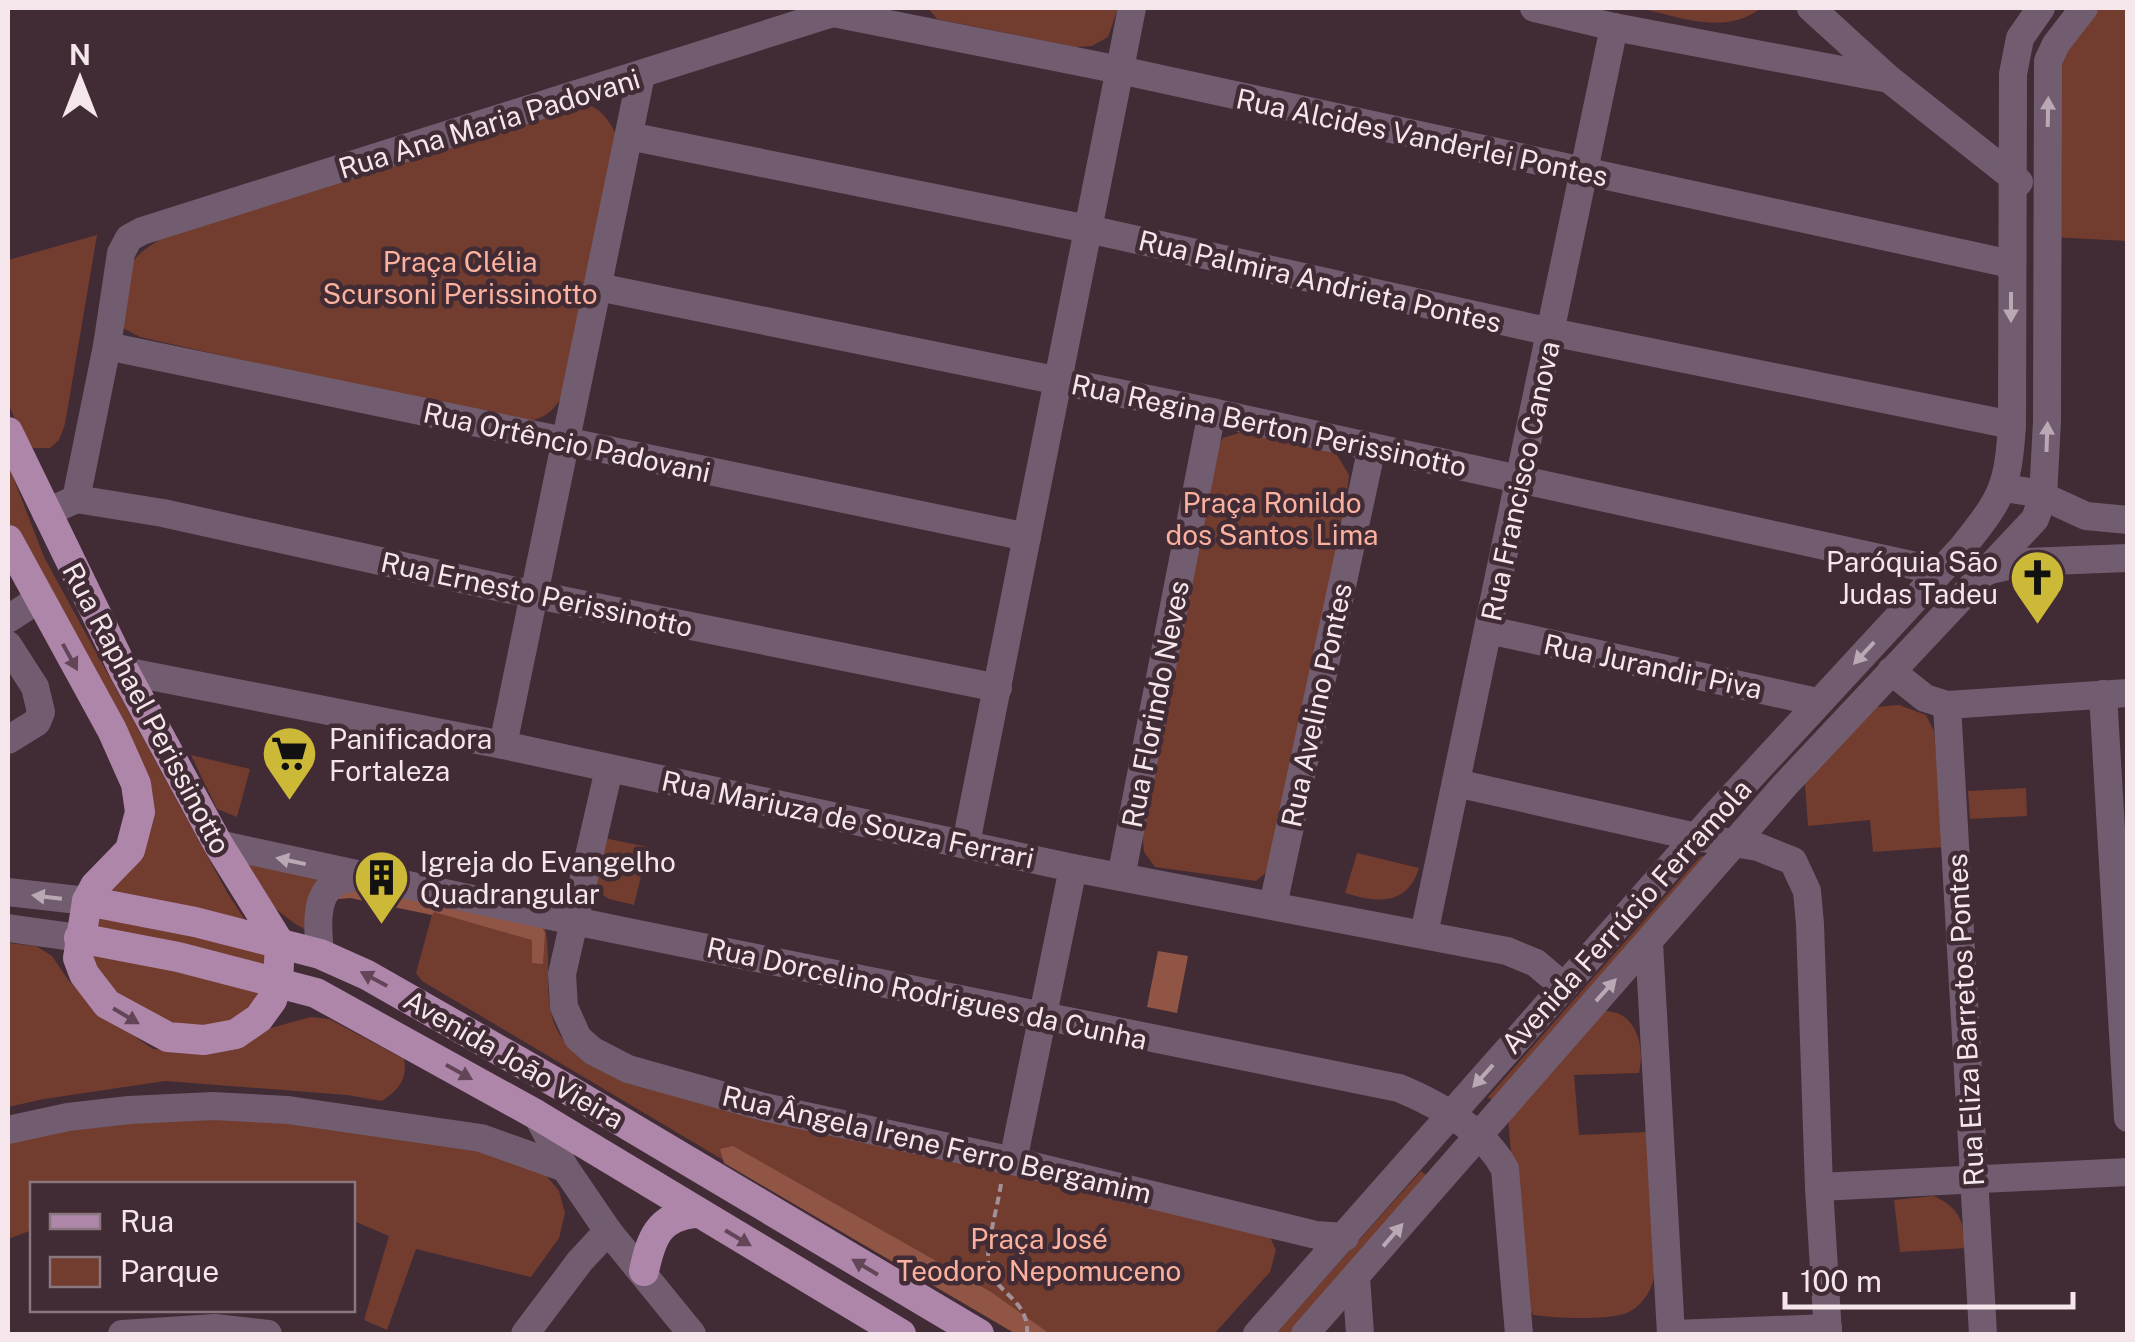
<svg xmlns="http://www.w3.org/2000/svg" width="2135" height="1342" font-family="'Public Sans',sans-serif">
	<rect width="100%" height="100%" fill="#412b35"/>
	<g fill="#723d2f">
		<path d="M928,8H1118L1108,37L1092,46L1075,47L937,19Z"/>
		<path d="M1639,8H1761C1725,36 1680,17 1639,8Z"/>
		<path d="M2096,8H2127V241L2052,237L2054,56Z"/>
		<path d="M584,103C601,108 608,119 616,134L566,391C545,425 534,422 498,418L140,337L123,328C126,281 117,264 161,239Z"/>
		<path d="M97,235L65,424L59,440L50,448H32L23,438L8,403V260Z"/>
		<path d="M1242,432L1336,453L1349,475L1345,511L1268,871L1256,881L1155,867L1144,852L1142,829L1212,454L1223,438Z"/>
		<path d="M8,464L44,557L228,894L245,920L108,897L148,831L72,638L8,524Z"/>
		<path d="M1899,705L1926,715L1934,731L1944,847L1873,852L1870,820L1808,826L1804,772L1876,707Z"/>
		<path d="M191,755L250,769L237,817L217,809Z"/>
		<path d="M2026,788L2027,816L1970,819L1968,791Z"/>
		<path d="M594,836L648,847L634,905L609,899L592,888Z"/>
		<path d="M1357,853L1419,868C1407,906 1377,903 1345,893Z"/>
		<path d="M1707,855L1498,1105L1488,1097L1700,857Z"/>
		<path d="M240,861L325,879L307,908L304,929C276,913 255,891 240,861Z"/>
		<path d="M439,889L542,916C549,938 548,956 548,978C548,1045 572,1051 624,1082L1269,1235L1276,1250L1270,1272L1214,1334H1016L422,981L416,973Z"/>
		<path d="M94,915L269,952V975L94,933Z"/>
		<path d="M8,943L36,946L52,956L69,981L103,1015L153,1049L205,1052L267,1029L311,1017L329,1019L404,1059C408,1079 398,1090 382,1101L347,1095L165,1081L44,1099L8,1107Z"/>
		<path d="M92,948L262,992C252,1003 241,1017 226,1022C180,1036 86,1004 92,948Z"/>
		<path d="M1607,1011C1637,1013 1645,1047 1639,1073L1574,1075L1579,1135L1647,1132L1655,1273C1653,1288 1644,1304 1629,1312C1611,1321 1554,1318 1533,1315L1522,1296L1508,1116L1589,1014Z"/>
		<path d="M203,1111L455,1143L545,1174L559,1191L565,1213L559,1238L531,1277L416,1249L387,1330L364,1320L389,1236L356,1222L353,1234L352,1184H32V1230L8,1239V1135Z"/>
		<path d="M1421,1171L1431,1179L1291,1334H1275Z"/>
		<path d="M1934,1196C1961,1209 1962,1220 1967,1248L1900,1252L1894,1200Z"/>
	</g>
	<g fill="#915546">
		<path d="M339,879L535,915L545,933L543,964L532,963V940L434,912L432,915L350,898L329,900Z"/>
		<path d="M1158,951L1188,956L1177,1013L1147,1007Z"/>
		<path d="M733,1146L991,1292L1050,1334H1016L724,1163L720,1149Z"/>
	</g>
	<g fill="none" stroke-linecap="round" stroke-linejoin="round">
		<path stroke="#a39199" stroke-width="4" stroke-dasharray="8 5" stroke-linecap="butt" d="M1001,1184C998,1205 987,1242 988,1261C989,1292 1030,1297 1027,1334"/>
		<g stroke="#715d6f" stroke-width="28">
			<path d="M1534,8L1614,27L1889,79"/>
			<path d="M1811,8L1889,79L2019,182"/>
			<path d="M833,13L1120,70L2011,264"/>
			<path d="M629,136L1088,229L1551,332L2012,425"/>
			<path d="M598,287L1212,412L1939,571"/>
			<path d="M107,346L1027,537"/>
			<path d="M2004,488L2036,493L2086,516L2128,520"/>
			<path d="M76,499L163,513L502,588L998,688"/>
			<path d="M46,513L76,499L107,346L121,253L129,238L142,231L849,8"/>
			<path d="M1990,570L2025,562L2128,558"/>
			<path d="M8,619L39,599"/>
			<path d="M1489,630L1817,702"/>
			<path d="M8,645L35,687L41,712L37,722L8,740"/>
			<path d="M124,671L503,745L1073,868L1507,951L1536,963L1563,986"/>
			<path d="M1891,671L1925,698L1947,705L2128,693"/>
			<path d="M2103,694L2128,1118"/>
			<path d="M1947,705L1983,1334"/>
			<path d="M503,745L641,75"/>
			<path d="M609,769L562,974L564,1007L578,1038L593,1051L628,1069L764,1107L1013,1161L1316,1235L1345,1237"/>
			<path d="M1456,783L1696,837L1758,847L1793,861L1807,891L1810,924L1819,1187L1828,1334"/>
			<path d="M966,843L1132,8"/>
			<path d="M218,844L574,921L1399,1088C1440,1105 1484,1130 1505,1169L1519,1334"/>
			<path d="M1121,877L1212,412"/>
			<path d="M8,892L87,901"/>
			<path d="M1273,905L1372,447"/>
			<path d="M8,928L79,938"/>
			<path d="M1424,934L1614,27"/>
			<path d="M1649,943L1671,1334"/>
			<path d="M320,954C317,917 312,877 363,877"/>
			<path d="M537,1115L565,1168L608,1231L692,1334"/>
			<path d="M8,1130L68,1117L129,1110L213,1106L288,1110L481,1138L565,1168"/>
			<path d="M1013,1161L1073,868"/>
			<path d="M1819,1187L2128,1172"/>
			<path d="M1356,1277L1360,1334"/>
			<path d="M122,1334L215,1328L268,1334"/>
			<path d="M525,1334L580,1261L608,1231"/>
			<path d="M1257,1334L1719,811L1962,548C2002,498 2008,488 2012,425L2013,74L2020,38L2041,8"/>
			<path d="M1305,1334L1785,785L2035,519L2043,497L2047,421L2048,61L2056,44L2084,8"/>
			<path d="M1675,1334L1828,1328"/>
		</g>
		<g stroke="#ae86aa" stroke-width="30">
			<path d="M8,432L124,671L218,844L280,944L278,982L272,1000L259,1018L236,1034L204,1040L168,1037L107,1004L84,974L78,958L87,901L95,886L130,850L140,812L136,784L112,730L8,540"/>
			<path d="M87,901L195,922L320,954L367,975L567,1089L979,1334"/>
			<path d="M79,938L178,957L316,993L537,1115L901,1334"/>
			<path d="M644,1271C651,1239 658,1216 696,1213"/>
		</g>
	</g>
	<defs><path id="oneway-solid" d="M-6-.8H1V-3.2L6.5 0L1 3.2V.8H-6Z" transform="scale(2.5)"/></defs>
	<g fill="#baa8b4">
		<use href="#oneway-solid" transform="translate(2048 112) rotate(-89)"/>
		<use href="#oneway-solid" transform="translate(2011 307) rotate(90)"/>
		<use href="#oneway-solid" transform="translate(2047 437) rotate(-88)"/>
		<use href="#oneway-solid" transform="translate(1864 653) rotate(133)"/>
		<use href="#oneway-solid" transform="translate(291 861) rotate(-168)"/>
		<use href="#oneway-solid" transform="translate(47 897) rotate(-173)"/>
		<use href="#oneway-solid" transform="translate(1606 990) rotate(-48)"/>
		<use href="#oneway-solid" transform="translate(1483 1076) rotate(132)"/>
		<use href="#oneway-solid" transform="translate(1393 1235) rotate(-49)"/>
	</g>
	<g fill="#624658">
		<use href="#oneway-solid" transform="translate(70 657) rotate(61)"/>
		<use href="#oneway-solid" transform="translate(374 979) rotate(-152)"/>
		<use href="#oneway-solid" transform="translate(126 1016) rotate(31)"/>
		<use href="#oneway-solid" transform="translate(459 1072) rotate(29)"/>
		<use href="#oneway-solid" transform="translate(738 1238) rotate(31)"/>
		<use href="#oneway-solid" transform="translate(865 1267) rotate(-149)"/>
	</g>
	<defs>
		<symbol id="church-pin" viewBox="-11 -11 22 30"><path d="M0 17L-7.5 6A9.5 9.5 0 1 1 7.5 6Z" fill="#cdb938" stroke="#412b35"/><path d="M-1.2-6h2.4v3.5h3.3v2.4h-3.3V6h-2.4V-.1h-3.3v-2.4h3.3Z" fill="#111"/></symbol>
		<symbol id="supermarket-pin" viewBox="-11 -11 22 30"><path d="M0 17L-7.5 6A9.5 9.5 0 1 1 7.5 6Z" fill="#cdb938" stroke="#412b35"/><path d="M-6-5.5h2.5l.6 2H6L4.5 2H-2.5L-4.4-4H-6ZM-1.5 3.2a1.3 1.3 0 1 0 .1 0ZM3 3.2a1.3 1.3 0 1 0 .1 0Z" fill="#111"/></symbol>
		<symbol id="building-pin" viewBox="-11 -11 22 30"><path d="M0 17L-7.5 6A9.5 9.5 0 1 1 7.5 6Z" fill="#cdb938" stroke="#412b35"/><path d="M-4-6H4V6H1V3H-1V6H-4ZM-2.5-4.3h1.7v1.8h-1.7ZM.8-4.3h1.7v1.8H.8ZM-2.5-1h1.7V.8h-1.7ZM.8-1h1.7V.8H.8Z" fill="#111"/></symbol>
	</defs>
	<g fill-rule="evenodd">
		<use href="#church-pin" x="2006" y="546" width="63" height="86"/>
		<use href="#supermarket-pin" x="258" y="722" width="63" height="86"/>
		<use href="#building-pin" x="350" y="846" width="63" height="86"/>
	</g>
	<g text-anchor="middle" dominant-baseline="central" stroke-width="9" stroke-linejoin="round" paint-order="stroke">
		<g font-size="28" fill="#f5e6ec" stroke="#412b35">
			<text transform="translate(489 123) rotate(-17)">Rua Ana Maria Padovani</text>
			<text transform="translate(1422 137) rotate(12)">Rua Alcides Vanderlei Pontes</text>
			<text transform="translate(1320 281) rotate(13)">Rua Palmira Andrieta Pontes</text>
			<text transform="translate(1269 425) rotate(12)">Rua Regina Berton Perissinotto</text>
			<text transform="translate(567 442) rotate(12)">Rua Ortêncio Padovani</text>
			<text transform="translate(1520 481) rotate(-78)">Rua Francisco Canova</text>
			<text transform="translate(537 594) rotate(12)">Rua Ernesto Perissinotto</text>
			<text transform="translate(1653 666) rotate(12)">Rua Jurandir Piva</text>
			<text transform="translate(1155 704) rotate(-79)">Rua Florindo Neves</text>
			<text transform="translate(1316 705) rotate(-78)">Rua Avelino Pontes</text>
			<text transform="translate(147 708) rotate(62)">Rua Raphael Perissinotto</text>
			<text transform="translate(848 819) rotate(12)">Rua Mariuza de Souza Ferrari</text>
			<text transform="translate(1626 916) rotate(-48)">Avenida Ferrúcio Ferramola</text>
			<text transform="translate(927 993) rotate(12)">Rua Dorcelino Rodrigues da Cunha</text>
			<text transform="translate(1965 1020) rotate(-93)">Rua Eliza Barretos Pontes</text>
			<text transform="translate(514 1059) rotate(30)">Avenida João Vieira</text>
			<text transform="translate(937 1144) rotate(13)">Rua Ângela Irene Ferro Bergamim</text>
		</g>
		<g font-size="28" fill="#fbb19e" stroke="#412b35">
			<text x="460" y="261">Praça Clélia<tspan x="460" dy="32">Scursoni Perissinotto</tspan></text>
			<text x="1272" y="502">Praça Ronildo<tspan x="1272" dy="32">dos Santos Lima</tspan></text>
			<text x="1039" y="1238">Praça José<tspan x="1039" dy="32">Teodoro Nepomuceno</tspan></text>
		</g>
		<g font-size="28" fill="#f5e6ec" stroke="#412b35" text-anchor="start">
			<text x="1998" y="561" text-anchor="end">Paróquia São<tspan x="1998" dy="32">Judas Tadeu</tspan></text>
			<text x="329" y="738">Panificadora<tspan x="329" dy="32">Fortaleza</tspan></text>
			<text x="420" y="861">Igreja do Evangelho<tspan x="420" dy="32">Quadrangular</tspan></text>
		</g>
	</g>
	<rect width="2135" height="1342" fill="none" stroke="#f5e6ec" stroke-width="20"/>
	<rect x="30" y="1182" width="325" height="130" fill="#412b35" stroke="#89767e" stroke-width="2.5"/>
	<rect x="50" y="1214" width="50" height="15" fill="#ae86aa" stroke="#89767e" stroke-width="2.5"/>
	<text x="120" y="1232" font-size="30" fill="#f5e6ec">Rua</text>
	<rect x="50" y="1257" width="50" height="30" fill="#723d2f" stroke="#89767e" stroke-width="2.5"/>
	<text x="120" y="1282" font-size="30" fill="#f5e6ec">Parque</text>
	<g transform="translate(80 80)" stroke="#412b35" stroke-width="8" paint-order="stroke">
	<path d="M0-8L18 38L0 25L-18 38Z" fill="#f5e6ec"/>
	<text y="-15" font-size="28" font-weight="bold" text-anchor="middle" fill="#f5e6ec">N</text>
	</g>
	<path d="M1785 1292v15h288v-15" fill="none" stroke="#f5e6ec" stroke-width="5"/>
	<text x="1800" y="1292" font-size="30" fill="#f5e6ec" stroke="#412b35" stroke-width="8" paint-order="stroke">100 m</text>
</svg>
